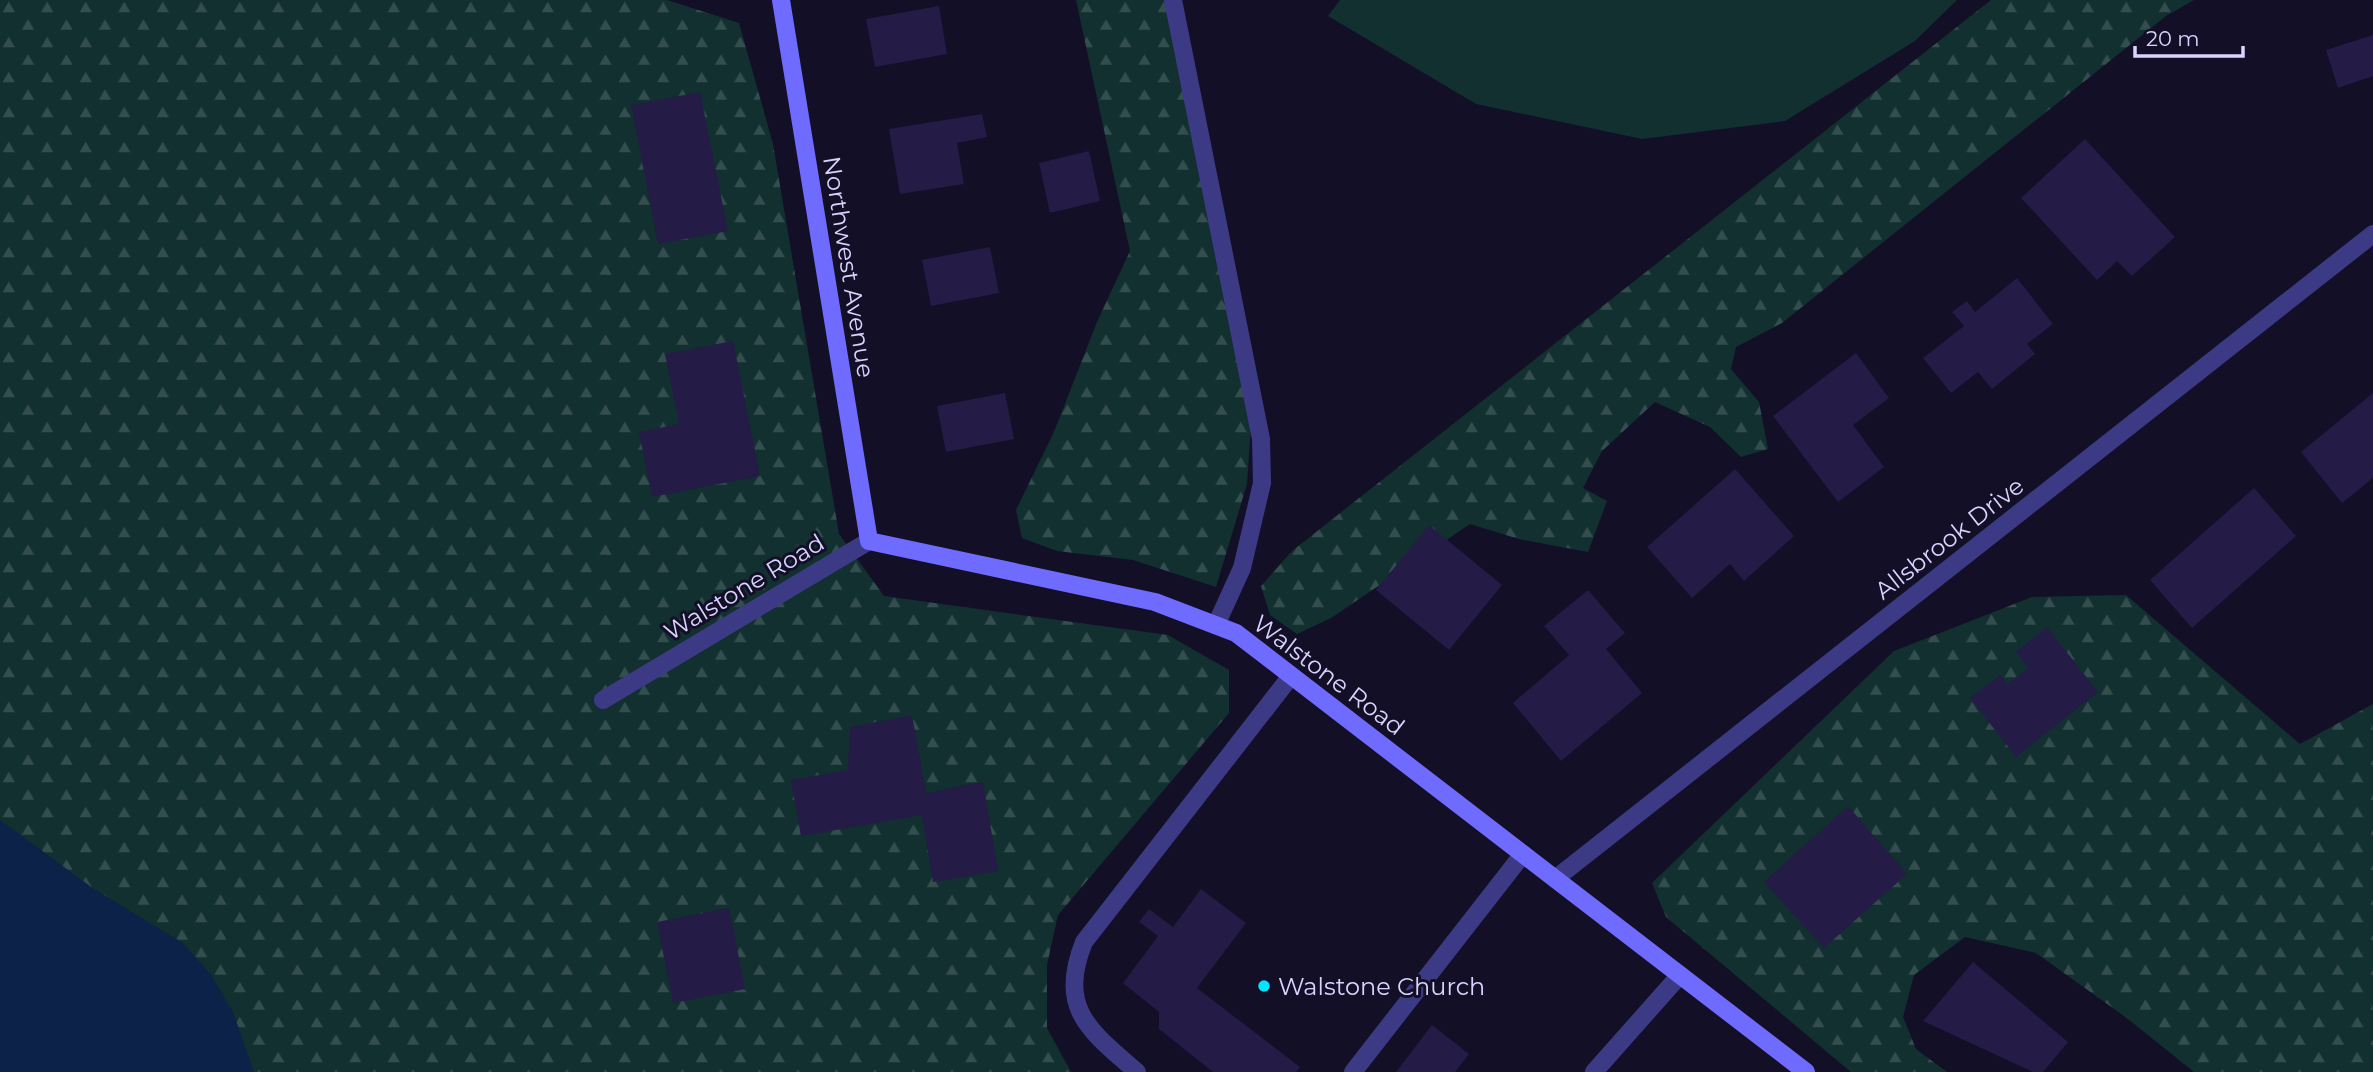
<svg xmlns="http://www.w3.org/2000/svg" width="2373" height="1072" font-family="Montserrat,sans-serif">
	<defs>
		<pattern id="forest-firs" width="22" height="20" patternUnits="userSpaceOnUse" patternTransform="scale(1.75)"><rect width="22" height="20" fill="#12302f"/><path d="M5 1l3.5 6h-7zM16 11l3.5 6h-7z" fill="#344d4e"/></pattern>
	</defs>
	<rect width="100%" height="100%" fill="#130f26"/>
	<path fill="#12302f" d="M1340,0H1957L1915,41L1785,121L1642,139L1476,104L1328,16Z"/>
	<g fill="url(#forest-firs)">
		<path d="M0,0H667L739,23L773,144L839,534L884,596L1168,635L1229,670V713L1058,915L1047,965V1028L1071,1072H0Z"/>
		<path d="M1076,0H1165L1252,410L1247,484L1216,587L1133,560L1057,551L1022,538L1016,510L1054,432L1097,322L1130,251Z"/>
		<path d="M1991,0H2194L2166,16L1782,323L1736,347L1731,369L1759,402L1768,449L1741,457L1710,427L1655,402L1602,451L1583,488L1607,501L1588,552L1519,539L1470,524L1331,618L1297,634L1270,615L1261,586L1292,551Z"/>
		<path d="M2126,595L2300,744L2373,704V1072H2194L2128,1019L2036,953L1965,937L1914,975L1903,1017L1916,1049L1947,1072H1851L1666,917L1652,883L1894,651L2032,597Z"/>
	</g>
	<path fill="#0c2248" d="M0,820L94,889L183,943L211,975L233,1012L254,1072H0Z"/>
	<g fill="#241b47">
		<path d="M939,6L947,54L875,67L866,19Z"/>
		<path d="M2373,35V76L2338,88L2326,50Z"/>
		<path d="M700,92L728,231L658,244L631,105Z"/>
		<path d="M982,114L987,137L957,143L964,184L900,194L889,129Z"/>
		<path d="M2085,139L2175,237L2132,276L2117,261L2097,280L2021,198Z"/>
		<path d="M1089,151L1100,201L1050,213L1039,163Z"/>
		<path d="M990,247L999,293L931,306L922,260Z"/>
		<path d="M2017,278L2053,324L2027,344L2035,354L1992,389L1978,372L1951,393L1923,358L1964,326L1952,312L1967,301L1975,312Z"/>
		<path d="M733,341L760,476L652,497L639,432L679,424L665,354Z"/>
		<path d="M1856,353L1889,398L1853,425L1884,467L1838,502L1773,416Z"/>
		<path d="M1005,393L1014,439L946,452L937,406Z"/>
		<path d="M2373,393V478L2342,503L2301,452Z"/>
		<path d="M1735,469L1794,536L1744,581L1730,564L1692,598L1647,547Z"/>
		<path d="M2254,488L2296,536L2192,628L2150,580Z"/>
		<path d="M1429,525L1502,585L1449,650L1376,590Z"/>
		<path d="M1588,590L1625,633L1606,649L1642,693L1561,761L1513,703L1569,655L1544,626Z"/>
		<path d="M2047,627L2098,692L2016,757L1970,698L2000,675L2008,684L2028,668L2016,652Z"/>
		<path d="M912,715L926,793L983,782L998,871L933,882L922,815L801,836L791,780L848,770L850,727Z"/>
		<path d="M1848,806L1907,874L1824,948L1764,882Z"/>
		<path d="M1201,889L1246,923L1197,988L1300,1067L1296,1072H1213L1159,1029V1012L1123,983L1158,936L1139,922L1149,909L1173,927Z"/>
		<path d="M729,908L745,989L673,1003L657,922Z"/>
		<path d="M1973,962L2068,1042L2043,1072H2033L1923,1021Z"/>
		<path d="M1432,1025L1469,1054L1455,1072H1396Z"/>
	</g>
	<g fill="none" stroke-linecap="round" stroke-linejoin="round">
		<g stroke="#3d3a85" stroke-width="18">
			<path d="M1173,0L1261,439L1262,483L1242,568L1216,625"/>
			<path d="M1137,1072C1090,1031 1057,1009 1084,942L1291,676"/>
			<path d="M1353,1072L1523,854"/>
			<path d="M1594,1072L1680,975"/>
		</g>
		<g stroke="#3d3a85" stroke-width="18">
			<path d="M603,700L869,541"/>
			<path d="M1555,879L2373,234"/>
		</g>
		<path stroke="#6f6bff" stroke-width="18" d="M781,0L869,541L1155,602L1236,633L1806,1072"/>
	</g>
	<circle fill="#00e5ff" stroke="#130f26" stroke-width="2.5" cx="1264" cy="986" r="7"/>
	<g text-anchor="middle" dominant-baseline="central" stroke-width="6" stroke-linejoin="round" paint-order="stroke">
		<g font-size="24" fill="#d9d4ff" stroke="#130f26">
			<text transform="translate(849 267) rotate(81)">Northwest Avenue</text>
			<text transform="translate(1949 538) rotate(-38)">Allsbrook Drive</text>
			<text transform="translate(744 587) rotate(-31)">Walstone Road</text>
			<text transform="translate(1329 675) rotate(37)">Walstone Road</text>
		</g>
		<g font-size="24" fill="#d9d4ff" stroke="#130f26" text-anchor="start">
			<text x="1278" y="986">Walstone Church</text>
		</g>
	</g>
	<path d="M2135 46v10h108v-10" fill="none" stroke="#d9d4ff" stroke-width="3.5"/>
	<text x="2146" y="46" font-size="21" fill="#d9d4ff" stroke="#130f26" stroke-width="5" paint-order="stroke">20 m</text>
</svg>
